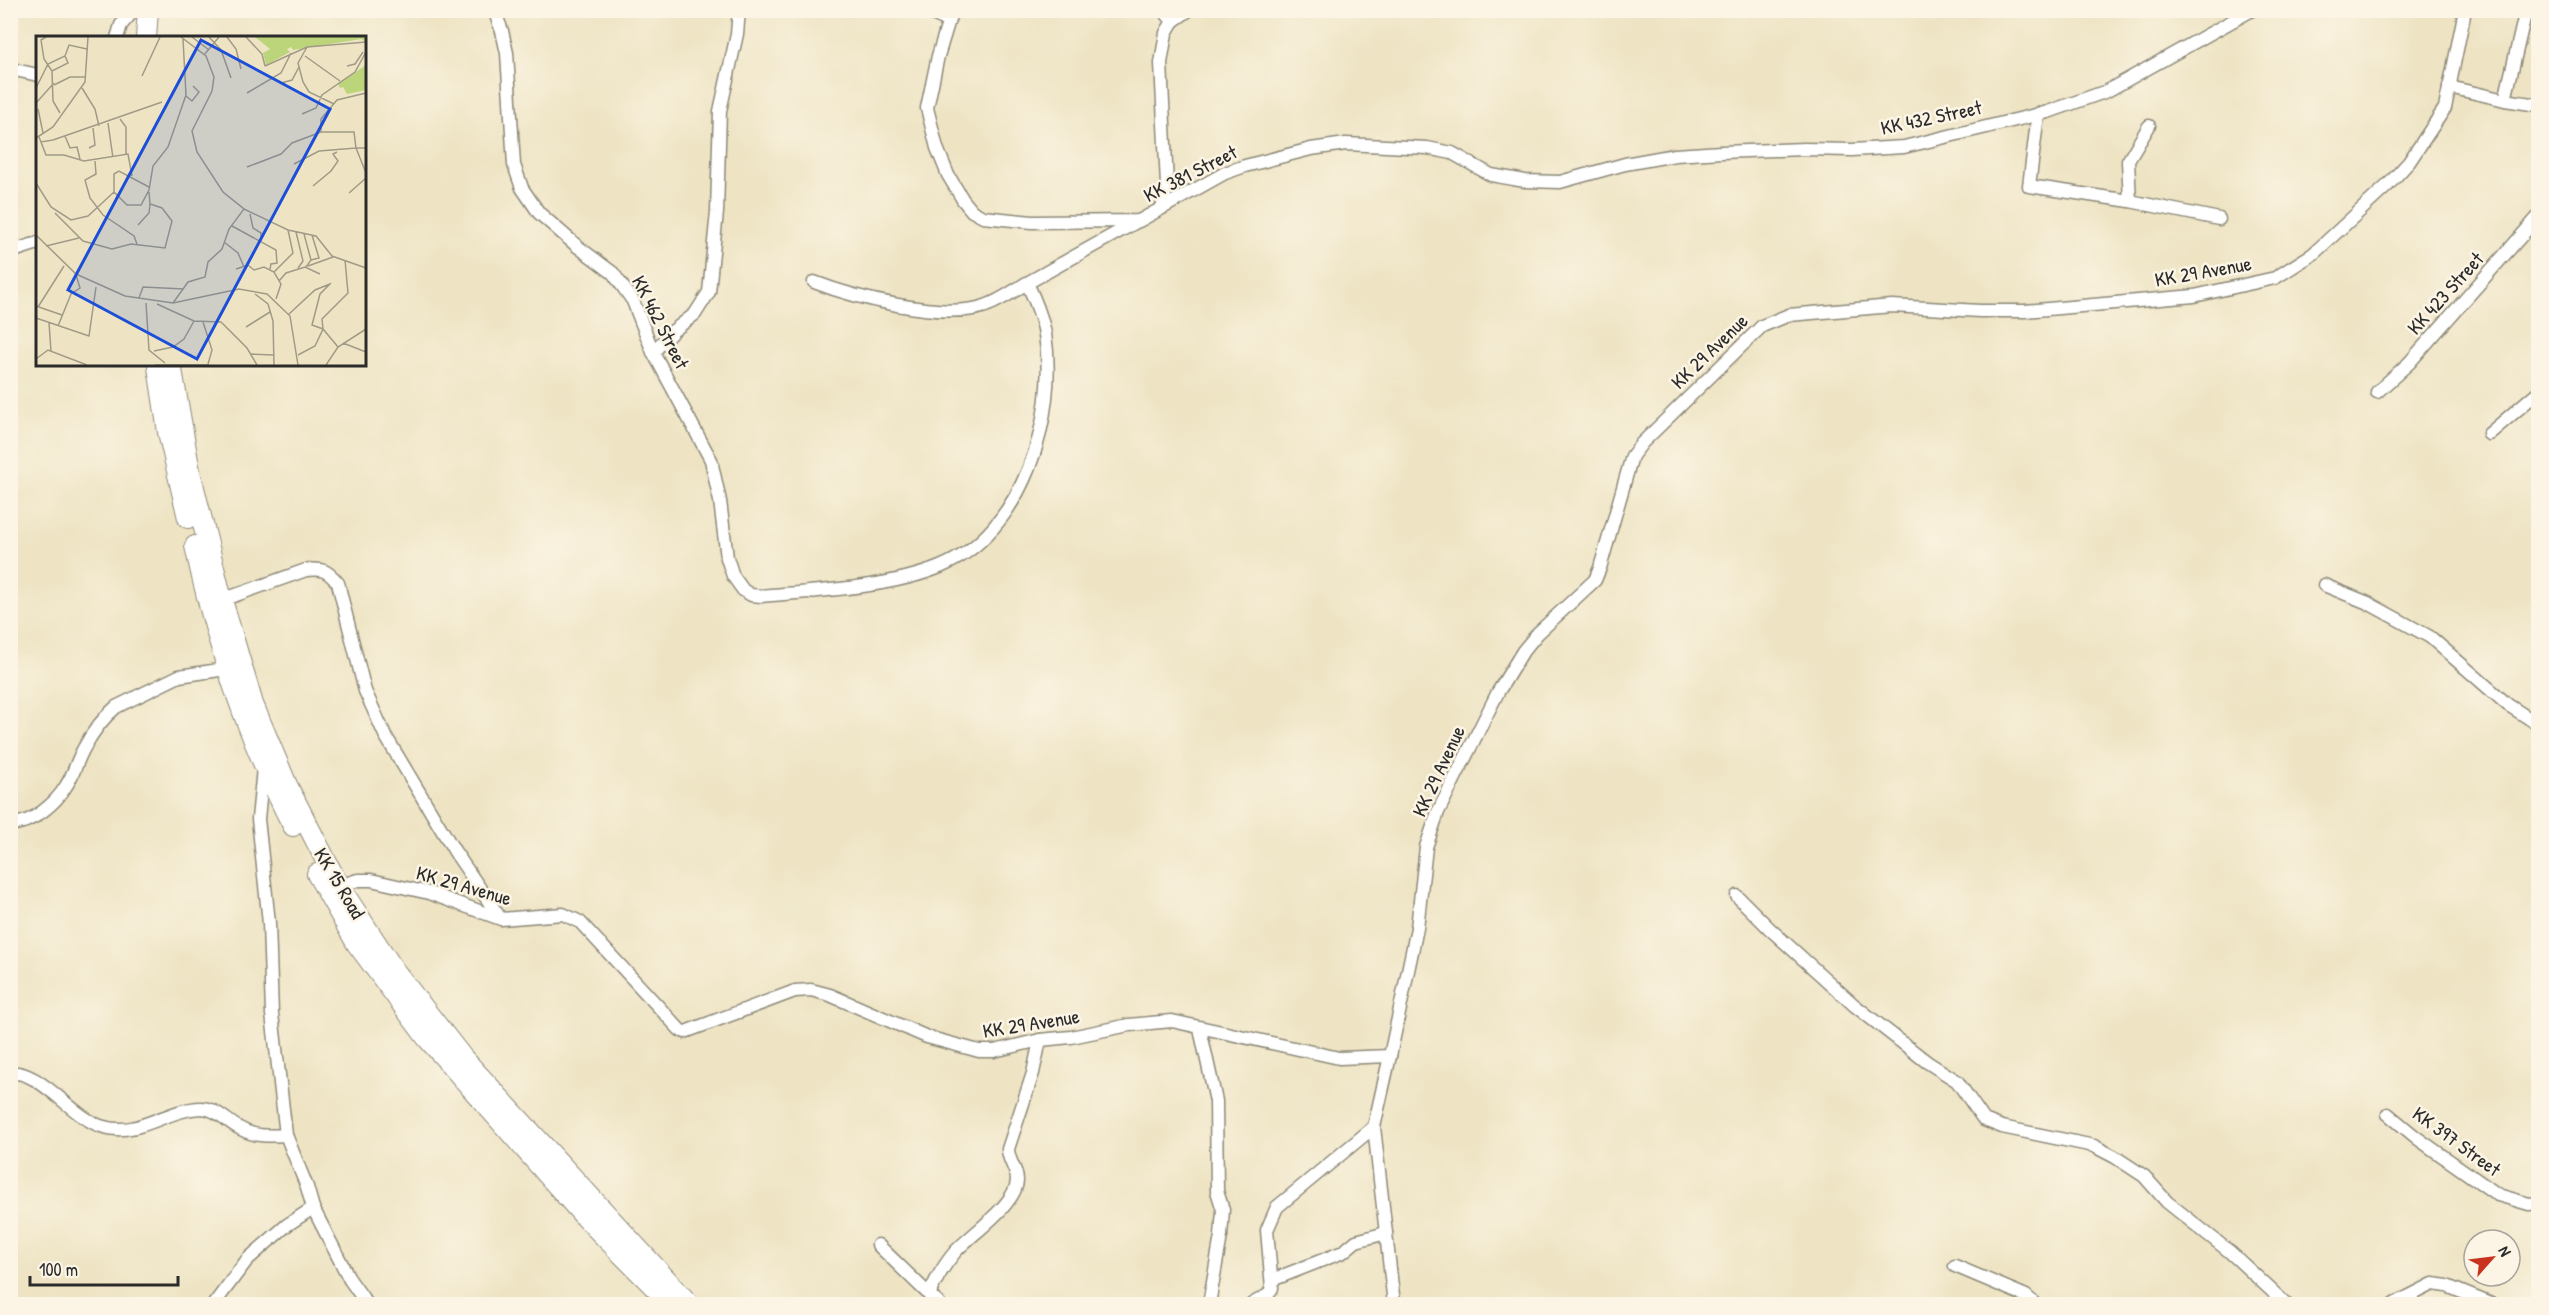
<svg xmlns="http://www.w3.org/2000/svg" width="2549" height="1315" font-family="'Patrick Hand',sans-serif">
	<rect width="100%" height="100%" fill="#fcf5e5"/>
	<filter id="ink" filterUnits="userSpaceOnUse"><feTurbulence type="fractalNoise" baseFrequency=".0167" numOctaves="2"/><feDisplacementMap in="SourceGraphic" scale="12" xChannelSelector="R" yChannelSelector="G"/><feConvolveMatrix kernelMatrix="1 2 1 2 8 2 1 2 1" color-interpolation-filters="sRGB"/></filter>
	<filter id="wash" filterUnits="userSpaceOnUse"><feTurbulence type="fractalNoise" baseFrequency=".008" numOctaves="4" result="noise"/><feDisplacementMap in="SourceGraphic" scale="24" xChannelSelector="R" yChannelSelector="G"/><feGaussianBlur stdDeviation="1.35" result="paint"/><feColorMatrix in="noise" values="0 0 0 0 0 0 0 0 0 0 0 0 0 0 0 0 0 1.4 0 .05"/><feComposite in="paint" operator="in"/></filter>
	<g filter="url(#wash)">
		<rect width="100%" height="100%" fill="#eee4c4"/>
	</g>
	<g filter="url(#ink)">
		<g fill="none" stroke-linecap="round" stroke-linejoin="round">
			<defs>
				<g id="minor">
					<path d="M494,10L502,31L507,53L514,165L522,188L539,213L577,246L613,273L633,301L653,352L711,460L720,501L727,558L733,576L743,590L751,595L761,596C816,591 889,588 940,567C1023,533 1058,417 1045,334C1042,316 1035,300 1027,283L1138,221"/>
					<path d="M923,10L948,21"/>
					<path d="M952,10L938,56L927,108L937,148L948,175L963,200L972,211L983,217L1032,222L1139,221L1225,173L1245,166L1311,149L1346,144L1427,148L1452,153L1491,175L1525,181L1560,182L1625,164L1675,155L1721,152L1804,149L1852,150L1904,147L2048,112L2107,91L2252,10"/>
					<path d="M1173,21L1189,10"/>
					<path d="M117,38L121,25L134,10"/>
					<path d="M10,65L15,70L38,75"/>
					<path d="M2449,87L2505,100L2538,105"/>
					<path d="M2505,100L2526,10"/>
					<path d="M2038,114L2029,186L2130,201L2128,161L2149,126"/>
					<path d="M2130,201L2219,219"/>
					<path d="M1162,208L1167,185L1161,63L1166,33L1173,21L1163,10"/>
					<path d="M10,252L38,243"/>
					<path d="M814,282C855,298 940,319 982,307C998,303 1013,291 1027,283"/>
					<path d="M653,352L673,331L695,314L709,292L717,212L720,111L737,34L739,10"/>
					<path d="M2377,392L2409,363L2538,217"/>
					<path d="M2489,434L2538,392"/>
					<path d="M2324,585L2368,603L2430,637L2508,705L2538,724"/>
					<path d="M222,600L306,570C322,568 327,570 338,583L365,691L385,735L455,852L500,918"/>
					<path d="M263,768L258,819L269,923L272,1014L286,1135L307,1187L313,1208L350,1280L367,1304"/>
					<path d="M10,824C31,825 56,803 66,786C74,774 77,760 84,748C92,733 103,718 116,707L179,676L226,669"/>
					<path d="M339,886L358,880H371L429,893L501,919L563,914L580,922L680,1030L685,1032L795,991L811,990L830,995L927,1037L979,1051H994L1040,1040L1071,1037L1129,1025L1172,1021L1339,1058L1390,1056L1417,928L1426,847L1438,812L1498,692L1523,651L1538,633L1595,580L1600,568L1632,456L1642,443L1762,326L1789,315L1892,306L1980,311H2025L2194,296L2275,278L2313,254L2388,185L2409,162L2445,108L2465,10"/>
					<path d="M1737,896L1770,929L1854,1005L1927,1062L1957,1081L1984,1120L2002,1127L2094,1146L2115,1157L2144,1176L2167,1202L2230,1252L2286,1304"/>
					<path d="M1200,1029L1216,1101L1217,1191L1223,1210L1221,1236L1209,1304"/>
					<path d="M1390,1056L1374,1127L1394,1304"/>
					<path d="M10,1073C39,1068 74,1120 104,1127C139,1137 166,1109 201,1108C217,1108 228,1123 241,1129C255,1137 270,1136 286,1135"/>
					<path d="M2388,1114L2417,1138L2498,1195L2529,1204L2538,1203"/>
					<path d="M878,1245L939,1304"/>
					<path d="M1955,1266L2026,1296L2035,1304"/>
					<path d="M1272,1280L1343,1252L1356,1241L1386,1233"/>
					<path d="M929,1295C936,1279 944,1265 955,1252C971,1234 1017,1204 1017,1180C1017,1169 1008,1161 1008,1149L1033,1073L1040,1040"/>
					<path d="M214,1304L247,1260L287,1225L313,1208"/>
					<path d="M1252,1304L1268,1295L1272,1288L1267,1230L1277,1207L1374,1127"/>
					<path d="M2394,1304L2433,1284L2447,1286L2491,1304"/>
				</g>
				<g id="trunk">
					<path d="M146,38L148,10"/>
					<path d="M171,364L190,472L222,600L253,704L287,785L339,886L394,970L462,1057L689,1304"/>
					<path d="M158,367L168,432L188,518"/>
					<path d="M195,546C216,644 247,737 293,826"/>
					<path d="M317,874L357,944L427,1038L582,1214L671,1304"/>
				</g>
			</defs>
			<use href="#minor" stroke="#8c8878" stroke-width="15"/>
			<use href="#trunk" stroke="#8c8878" stroke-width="22"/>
			<use href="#minor" stroke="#fff" stroke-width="12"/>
			<use href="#trunk" stroke="#fff" stroke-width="20"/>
		</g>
	</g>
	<g text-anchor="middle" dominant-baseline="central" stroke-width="5" stroke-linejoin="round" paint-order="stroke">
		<g font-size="20" fill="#2b2b2b" stroke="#fcf5e5">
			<text transform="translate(1931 117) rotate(-12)">KK 432 Street</text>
			<text transform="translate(1190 173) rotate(-27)">KK 381 Street</text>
			<text transform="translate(2203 271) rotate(-10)">KK 29 Avenue</text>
			<text transform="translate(2445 293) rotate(-48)">KK 423 Street</text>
			<text transform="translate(661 322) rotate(63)">KK 462 Street</text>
			<text transform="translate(1709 351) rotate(-44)">KK 29 Avenue</text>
			<text transform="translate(1438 771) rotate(-65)">KK 29 Avenue</text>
			<text transform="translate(340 883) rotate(59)">KK 15 Road</text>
			<text transform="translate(464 885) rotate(16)">KK 29 Avenue</text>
			<text transform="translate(1031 1023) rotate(-9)">KK 29 Avenue</text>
			<text transform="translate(2457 1141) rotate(36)">KK 397 Street</text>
		</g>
	</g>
	<g transform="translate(36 36)">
		<rect width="330" height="330" fill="#eee4c4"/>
		<path d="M219,1H330V6L325,3L257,14L255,11L251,13L254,16L230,29L227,17L234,13ZM330,29V54L311,58L307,51L304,52L302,48Z" fill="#bdd57a"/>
		<path fill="none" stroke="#a09a87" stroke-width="1.5" d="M10,1L5,4L8,23L16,35L17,65L24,77M156,1L173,14M173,1L185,14L195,42M191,1L200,13L205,33M210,1L226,18L229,30M271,11L262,27L267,46L273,56L298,68M168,19L183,1M269,20L304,45M229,30L271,11L330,6M311,30L319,28L327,16M16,35L32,27L29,20M106,40L124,1M245,47L256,44L263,31M18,49L34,41H49M0,52L12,28L29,20L33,9L51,13M46,52L59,73L63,90M211,57L245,37L255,17M150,60L156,65L163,56L157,50M0,67L18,47M2,73L7,97M266,78L280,72L286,59L319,36L330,16M84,83L90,91V119M72,87L77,122M285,96V83L301,64L330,57M29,100L34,112L41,111L44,123M3,101L5,106L17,104L126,66M0,102L17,91L49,46L52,1M5,106L10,119H28L48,125L92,118L96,140M53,112L59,109L57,92M59,125L60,138L49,144L54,162L67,179L98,200L101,208M258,128L283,115L320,112L330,137M211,131L245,118L256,107L285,96H318L320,112H330M0,147L15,171L35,184L52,180L78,156L91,169H105L113,154L117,130L132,111L150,59L147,3M277,150L295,135L302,125L297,118L301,116M78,156V138L83,135L113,151M313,157L330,142M208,173L252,194L280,200L296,220L330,232M19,177L47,205L76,213L95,208L129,212L136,185L126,172L114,168L113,156M214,178L217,192L225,197V205M102,189L113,177L114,168M196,190L240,214L241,227L235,228L234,233M260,196L267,225L262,232M268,198L275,224L270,231M0,199L40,238L89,260L137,267L203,253L231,258L254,280L262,329M188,206L202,217L208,231M10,210L43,202M275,224L283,222L276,199M272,230L297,221M200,233L212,229L218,234L228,231L238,236L245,248L240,263M238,236L257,217L252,194M243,245L250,237L269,231L284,238M295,247L284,258L276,289L287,293L302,311M219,258L232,268L237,285L238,329M103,262L107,251L148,253M110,267L113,314L129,327M137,267L152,246L169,241L172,226L186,213L193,193L208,173L187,156L161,116L156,95L176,55L178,41L170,20L145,1M121,268L158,285L185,286L211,312L221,329M0,270L26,279M2,271L28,230M253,278L279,254L294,248M0,282L53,300L60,251M167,286L176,314L172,328M13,287L15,315M22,290L35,258L44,252L40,239M210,291L234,276M307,307L330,316M118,315L137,311L148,303L158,285M215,318L238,319M262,319L279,310L287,293L286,283L312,257L309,224M0,323L12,314L51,329M119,329H173M290,329L302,311L330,293"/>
		<path fill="#1d4ed8" fill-opacity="0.15" stroke="#1d4ed8" stroke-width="3" d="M165,4L294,73L161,323L32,254Z"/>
		<rect width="330" height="330" fill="none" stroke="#2b2b2b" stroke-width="3"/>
	</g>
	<rect width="2549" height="1315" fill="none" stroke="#fcf5e5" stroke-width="36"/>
	<g transform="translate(2492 1258) rotate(62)"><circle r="28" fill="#fcf5e5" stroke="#a8a49b" stroke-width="1.5"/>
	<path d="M0-4.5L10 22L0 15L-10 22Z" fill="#c8321e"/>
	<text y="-9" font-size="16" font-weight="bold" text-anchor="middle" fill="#2b2b2b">N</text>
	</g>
	<path d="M30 1276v9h148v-9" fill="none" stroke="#2b2b2b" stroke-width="3"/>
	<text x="39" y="1276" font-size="18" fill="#2b2b2b" stroke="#fcf5e5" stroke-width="4.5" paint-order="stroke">100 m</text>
</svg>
